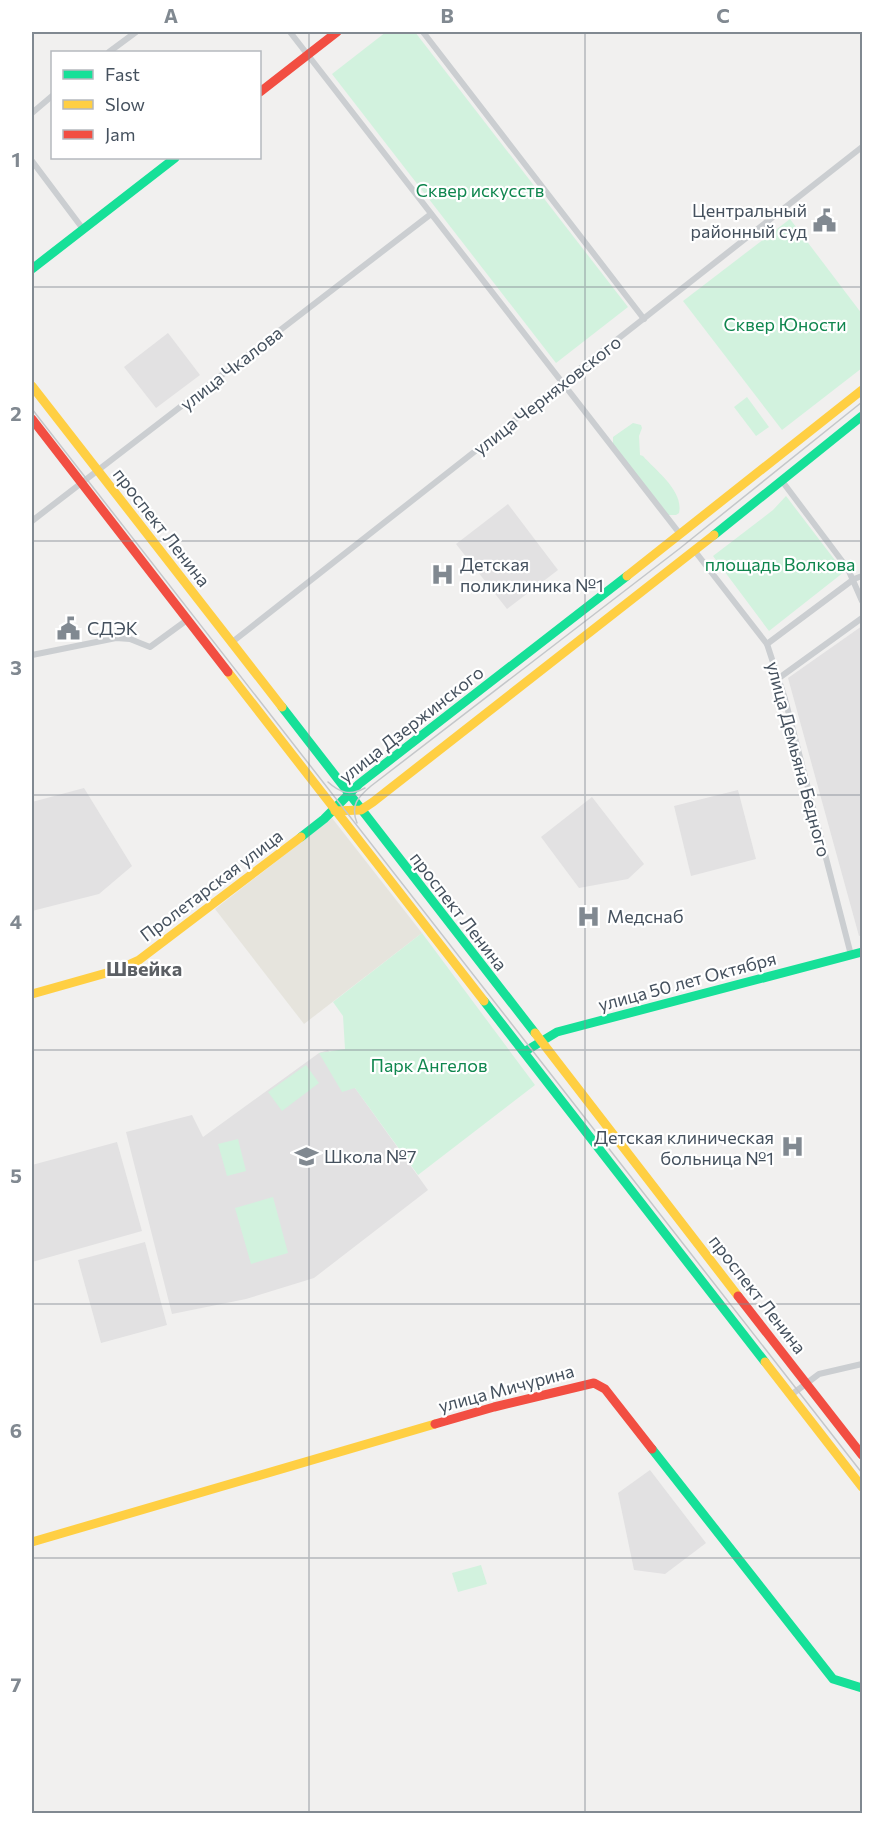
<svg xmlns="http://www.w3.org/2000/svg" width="894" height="1845" font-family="Commissioner,sans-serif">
	<rect width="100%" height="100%" fill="#f1f0ef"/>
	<path fill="#e6e4dd" d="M332,818L422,933L304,1024L215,909Z"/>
	<g fill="#e2e1e2">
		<path d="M168,333L200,375L156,408L124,367Z"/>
		<path d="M508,504L558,570L507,609L456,544Z"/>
		<path d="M862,626V935L859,936L788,678Z"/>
		<path d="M84,788L132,866L99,894L32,911V802Z"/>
		<path d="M738,790L756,859L691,876L674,806Z"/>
		<path d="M592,797L644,864L628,879L579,888L541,837Z"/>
		<path d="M328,1050L428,1190L314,1278L246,1299L172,1314L126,1132L192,1115L203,1137L319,1053Z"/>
		<path d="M117,1142L142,1231L32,1262V1165Z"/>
		<path d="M145,1242L167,1325L101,1343L78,1260Z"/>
		<path d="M650,1470L706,1543L665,1574L634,1570L618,1493Z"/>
	</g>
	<g fill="#d2f2de">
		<path d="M386,32H415L628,307L556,363L332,74Z"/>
		<path d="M790,219L862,314V368L782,430L683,301Z"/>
		<path d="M747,397L769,427L756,436L734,407Z"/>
		<path d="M633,423L641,425L642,428L639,436L640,455L643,456C656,471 684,491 679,513L676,515H668L613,444V437Z"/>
		<path d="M786,496L844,572L769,631L713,556L773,510Z"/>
		<path d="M422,933L535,1085L418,1175L355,1088L342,1092L319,1053L345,1049L343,1016L333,1002Z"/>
		<path d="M306,1065L319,1083L282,1111L268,1092Z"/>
		<path d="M238,1139L246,1171L227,1176L218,1144Z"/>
		<path d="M273,1197L288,1253L251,1264L235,1208Z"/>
		<path d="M481,1565L487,1584L458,1592L452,1573Z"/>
	</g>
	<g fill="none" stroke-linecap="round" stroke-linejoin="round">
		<g stroke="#cbced1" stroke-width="6">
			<path d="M290,32L680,534"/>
			<path d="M423,32L644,319"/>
			<path d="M109,52L136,32"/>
			<path d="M32,113L52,96"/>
			<path d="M32,161L83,229"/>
			<path d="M782,481L848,569L862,601"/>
			<path d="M32,521L431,214"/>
			<path d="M694,550L767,644L785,699L851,955"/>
			<path d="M231,643L862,147"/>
			<path d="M767,644L854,579L862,576"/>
			<path d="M32,655L116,638L130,639L150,647L187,620"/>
			<path d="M779,678L862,618"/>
			<path d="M791,1395L819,1374L862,1364"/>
		</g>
		<g stroke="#16e098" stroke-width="9">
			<path d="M32,269L175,158"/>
			<path d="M714,535L862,416"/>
			<path d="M282,707L535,1033"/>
			<path d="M301,837L324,819L359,784L627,576"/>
			<path d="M484,1001L765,1362"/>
			<path d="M524,1052L557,1032L862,952"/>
			<path d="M652,1449L833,1679L862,1688"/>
		</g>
		<g stroke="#ffcf43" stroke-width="9">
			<path d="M32,386L282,707"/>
			<path d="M627,576L862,390"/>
			<path d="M228,672L484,1001"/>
			<path d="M335,811L361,810L373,802L714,535"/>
			<path d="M32,994L117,970L139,960L301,837"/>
			<path d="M535,1033L738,1296"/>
			<path d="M765,1362L862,1487"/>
			<path d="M32,1542L435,1424"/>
		</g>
		<g stroke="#f24e42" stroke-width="9">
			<path d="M260,92L337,32"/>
			<path d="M32,419L228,672"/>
			<path d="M738,1296L862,1455"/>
			<path d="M435,1424L494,1407L594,1383L605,1389L652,1449"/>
		</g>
		<g stroke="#c5c7ca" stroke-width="1.5">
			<path d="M32,409L862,1473"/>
			<path d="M328,782C340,793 350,796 365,788"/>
			<path d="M357,823C350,805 358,797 371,786L679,549L862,402"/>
		</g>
	</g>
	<path fill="none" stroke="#818991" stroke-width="1.5" stroke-opacity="0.55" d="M309,32V1814M585,32V1814M32,287H862M32,541H862M32,795H862M32,1050H862M32,1304H862M32,1558H862"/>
	<defs>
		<symbol id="civic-bare" viewBox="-9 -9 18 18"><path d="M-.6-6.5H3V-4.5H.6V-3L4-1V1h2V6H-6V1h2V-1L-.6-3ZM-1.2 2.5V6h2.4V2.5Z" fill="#818991" stroke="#fff" stroke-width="2.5" paint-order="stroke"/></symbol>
		<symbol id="hospital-bare" viewBox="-9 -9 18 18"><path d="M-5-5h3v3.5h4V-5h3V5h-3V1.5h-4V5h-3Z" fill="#818991" stroke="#fff" stroke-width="2.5" paint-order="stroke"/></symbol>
		<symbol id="school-bare" viewBox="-9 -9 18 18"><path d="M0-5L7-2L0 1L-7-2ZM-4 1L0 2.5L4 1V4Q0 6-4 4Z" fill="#818991" stroke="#fff" stroke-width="2.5" paint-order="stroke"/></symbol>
	</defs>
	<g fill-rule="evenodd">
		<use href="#civic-bare" x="808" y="204" width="33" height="33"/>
		<use href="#hospital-bare" x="426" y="558" width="33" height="33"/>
		<use href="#civic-bare" x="52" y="612" width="33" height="33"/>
		<use href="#hospital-bare" x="572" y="900" width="33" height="33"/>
		<use href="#hospital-bare" x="776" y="1130" width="33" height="33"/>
		<use href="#school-bare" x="290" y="1140" width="33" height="33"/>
	</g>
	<g text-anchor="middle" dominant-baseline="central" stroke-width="4.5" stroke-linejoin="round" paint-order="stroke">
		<g font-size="18" fill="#0f864e" stroke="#fff">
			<text x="480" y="190">Сквер искусств</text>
			<text x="785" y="324">Сквер Юности</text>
			<text x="780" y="564">площадь Волкова</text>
			<text x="429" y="1065">Парк Ангелов</text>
		</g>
		<g font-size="18" fill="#45515e" stroke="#fff" text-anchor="start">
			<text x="807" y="210" text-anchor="end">Центральный<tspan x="807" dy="21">районный суд</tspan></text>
			<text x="460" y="564">Детская<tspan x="460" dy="21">поликлиника №1</tspan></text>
			<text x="87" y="628">СДЭК</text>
			<text x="607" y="916">Медснаб</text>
			<text x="774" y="1137" text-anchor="end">Детская клиническая<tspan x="774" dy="21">больница №1</tspan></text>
			<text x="324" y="1156">Школа №7</text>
		</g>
		<g font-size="18" fill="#45515e" stroke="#fff">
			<text transform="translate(231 368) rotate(-38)">улица Чкалова</text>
			<text transform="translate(547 395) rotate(-38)">улица Черняховского</text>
			<text transform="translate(162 527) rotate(52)">проспект Ленина</text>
			<text transform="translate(411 724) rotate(-38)">улица Дзержинского</text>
			<text transform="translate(799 759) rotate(75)">улица Демьяна Бедного</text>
			<text transform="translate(211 885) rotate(-37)">Пролетарская улица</text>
			<text transform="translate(459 911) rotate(52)">проспект Ленина</text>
			<text transform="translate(687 981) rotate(-15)">улица 50 лет Октября</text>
			<text transform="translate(758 1294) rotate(52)">проспект Ленина</text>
			<text transform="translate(506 1388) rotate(-15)">улица Мичурина</text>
		</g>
		<g font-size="20" font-weight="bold" fill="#5b5f64" stroke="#fff">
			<text x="144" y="968">Швейка</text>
		</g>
	</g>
	<rect width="894" height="1845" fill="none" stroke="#ffffff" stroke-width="66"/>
	<rect x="51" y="51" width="210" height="108" fill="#ffffff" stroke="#b5b9bf" stroke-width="1.5"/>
	<rect x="63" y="70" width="30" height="9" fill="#16e098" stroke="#b5b9bf" stroke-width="1.5"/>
	<text x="105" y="81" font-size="18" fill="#45515e">Fast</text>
	<rect x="63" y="100" width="30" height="9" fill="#ffcf43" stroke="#b5b9bf" stroke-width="1.5"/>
	<text x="105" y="111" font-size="18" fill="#45515e">Slow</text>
	<rect x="63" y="130" width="30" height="9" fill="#f24e42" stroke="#b5b9bf" stroke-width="1.5"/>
	<text x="105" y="141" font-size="18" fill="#45515e">Jam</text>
	<rect x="33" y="33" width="828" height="1779" fill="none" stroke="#818991" stroke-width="2"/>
	<g font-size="20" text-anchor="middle" font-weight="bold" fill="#818991">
		<text x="171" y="23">A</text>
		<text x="447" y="23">B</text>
		<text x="723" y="23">C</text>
		<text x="16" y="167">1</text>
		<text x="16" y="421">2</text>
		<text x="16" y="675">3</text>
		<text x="16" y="929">4</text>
		<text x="16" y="1183">5</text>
		<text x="16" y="1438">6</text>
		<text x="16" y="1692">7</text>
	</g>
</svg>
